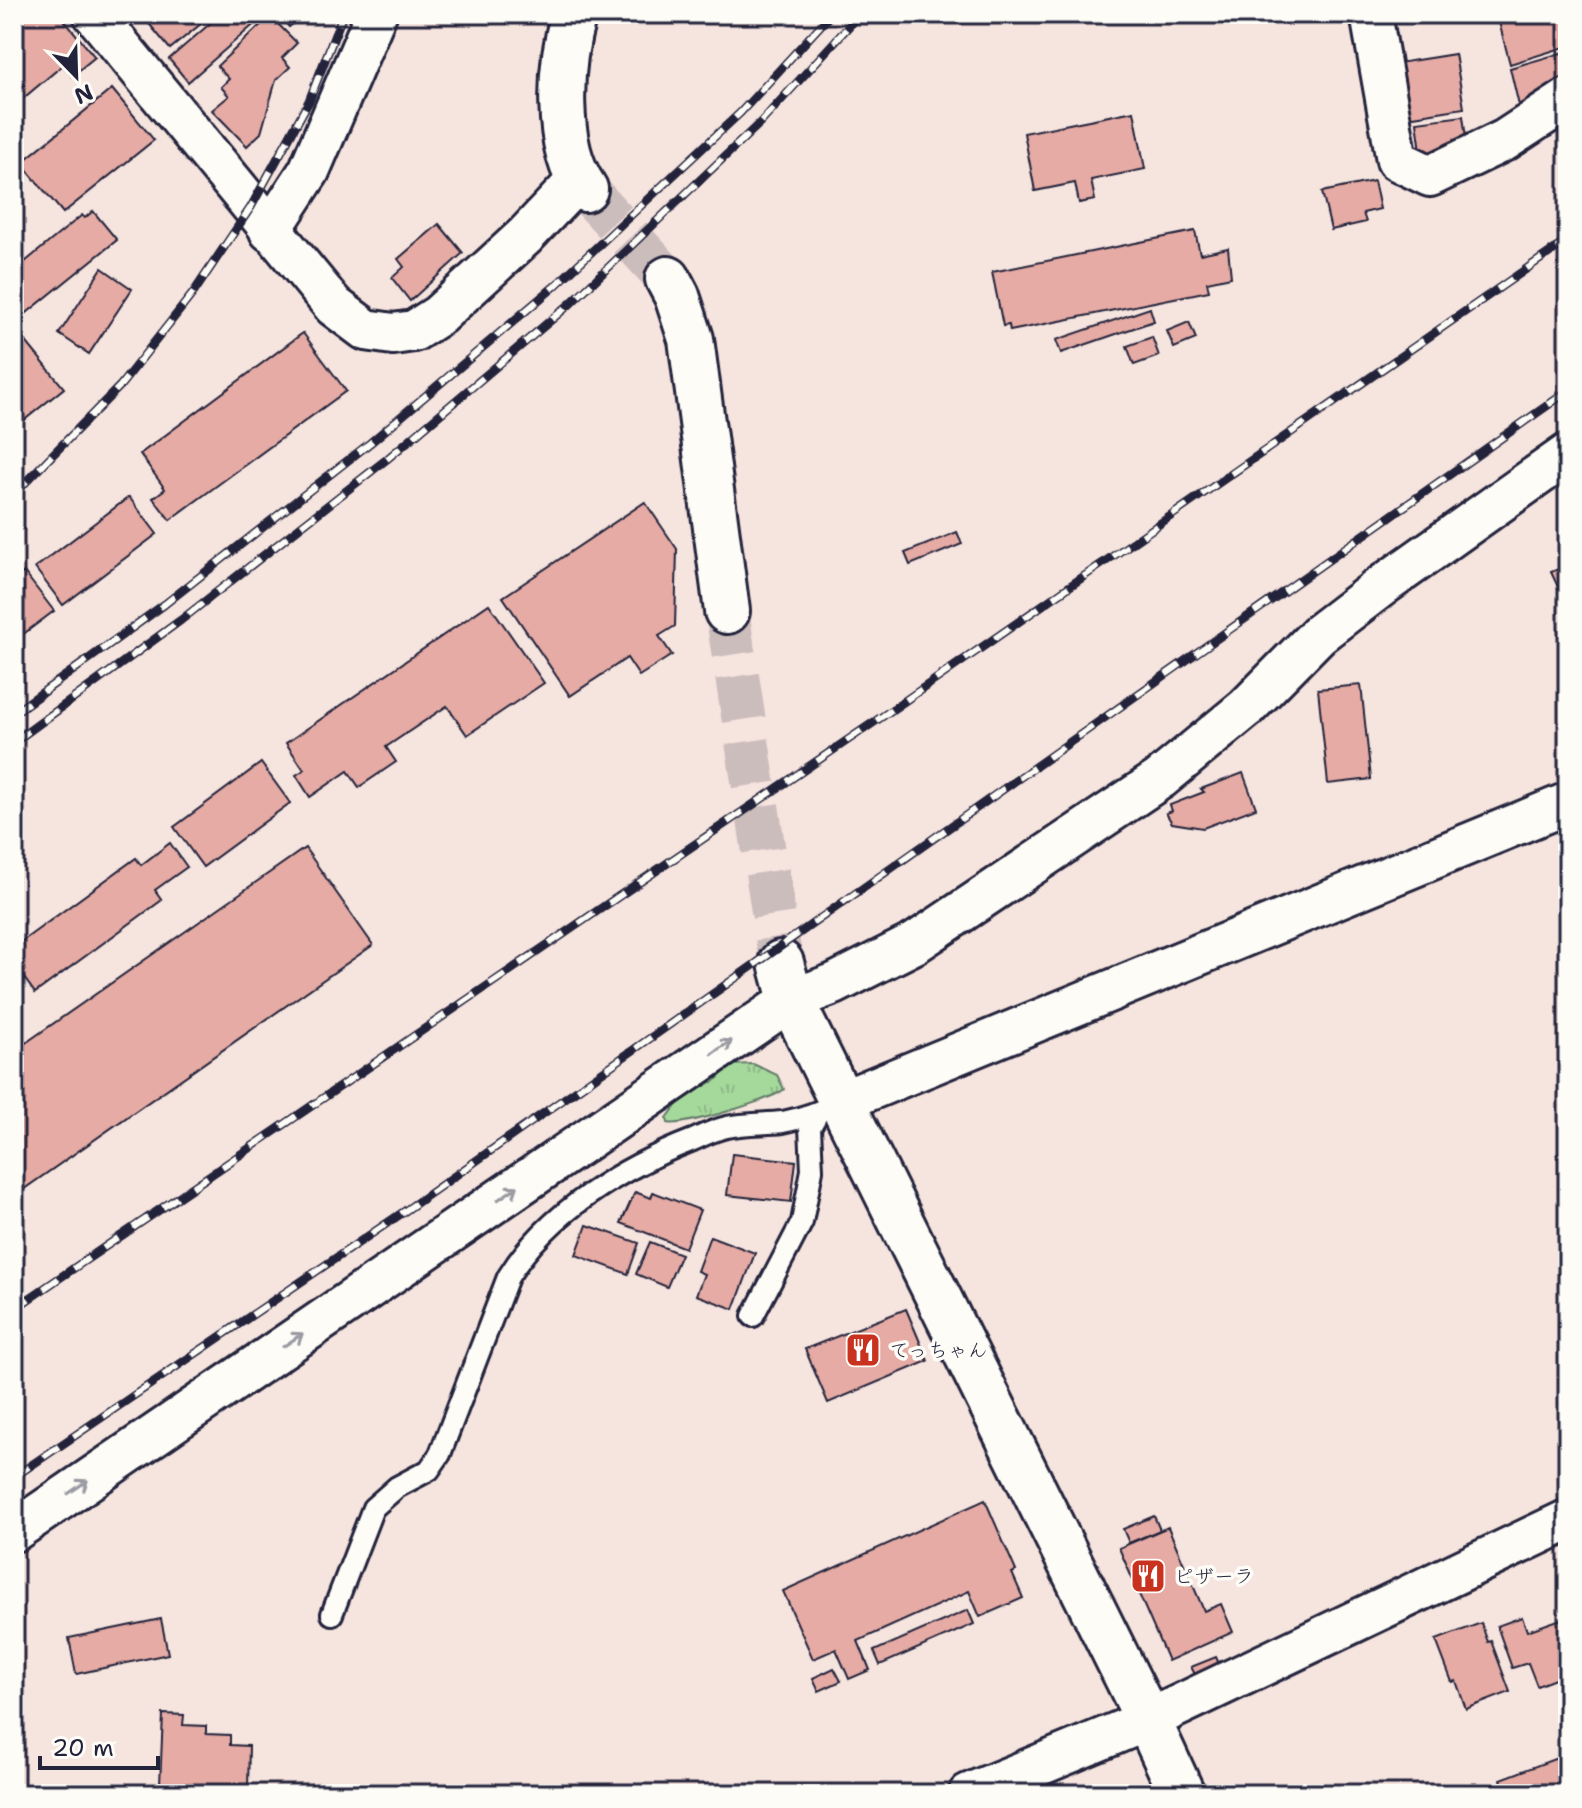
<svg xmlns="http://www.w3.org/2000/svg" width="1582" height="1808" font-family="'Shantell Sans','Klee One',sans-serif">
	<defs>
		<pattern id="grass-tufts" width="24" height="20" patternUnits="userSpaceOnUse" patternTransform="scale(2)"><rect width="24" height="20" fill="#a5d99b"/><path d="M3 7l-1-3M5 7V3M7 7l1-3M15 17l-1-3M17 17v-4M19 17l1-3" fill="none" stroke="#8eba86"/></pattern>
	</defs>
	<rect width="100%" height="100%" fill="#f6e4de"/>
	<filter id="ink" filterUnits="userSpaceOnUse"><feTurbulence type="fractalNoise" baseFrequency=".0125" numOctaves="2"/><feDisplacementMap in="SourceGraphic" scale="16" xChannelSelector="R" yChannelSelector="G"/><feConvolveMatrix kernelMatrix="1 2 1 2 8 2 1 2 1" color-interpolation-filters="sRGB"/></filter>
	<g filter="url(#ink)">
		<path fill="url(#grass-tufts)" stroke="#647e6b" stroke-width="2" d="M753,1064L777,1075L784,1089C775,1099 682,1127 668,1123L667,1118C680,1101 690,1082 714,1082L731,1065Z"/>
		<g fill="#e5aba4" stroke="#22223b" stroke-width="2">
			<path d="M14,14H59L95,57L72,76L63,65L14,106Z"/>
			<path d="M141,14H213L170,49Z"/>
			<path d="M221,14H254L259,20L188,82L169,59Z"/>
			<path d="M278,14H305L289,27Z"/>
			<path d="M1525,14H1539L1543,21L1561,14H1568V46L1510,64L1499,22Z"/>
			<path d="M270,16L297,43L282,58L290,67L276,80L261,133L247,146L212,110L229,96L221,87L229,79L217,66Z"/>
			<path d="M1568,51V81L1520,110L1510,68Z"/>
			<path d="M1455,54L1464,108L1407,117L1398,63Z"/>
			<path d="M112,89L154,140L63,213L21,163Z"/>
			<path d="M1134,111L1145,169L1091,180L1095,200L1079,203L1075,183L1035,191L1024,133Z"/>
			<path d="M1463,116L1467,145L1435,158L1421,151L1417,122Z"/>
			<path d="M1374,181L1380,209L1363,213L1366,222L1331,230L1322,192Z"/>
			<path d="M93,211L117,240L23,316L14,305V271L82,215L85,218Z"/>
			<path d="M439,224L463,253L410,301L392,278L404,267L398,259Z"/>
			<path d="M1195,231L1200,254L1228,248L1231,277L1207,282L1209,291L1010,331L1009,325L1003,326L992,272Z"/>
			<path d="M102,268L132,289L89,354L59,334Z"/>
			<path d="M1150,308L1154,321L1061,353L1056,340Z"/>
			<path d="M1189,322L1196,339L1174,348L1167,331Z"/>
			<path d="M14,327L64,388L22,422L14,412Z"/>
			<path d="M303,333L346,391L170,520L153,498L165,489L140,454Z"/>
			<path d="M1152,337L1159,356L1134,365L1127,346Z"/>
			<path d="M129,497L157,534L63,605L35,568Z"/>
			<path d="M645,502L677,549L675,626L659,636L672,655L639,676L627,658L570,696L503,597Z"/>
			<path d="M957,532L962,544L910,565L905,553Z"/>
			<path d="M1566,566L1568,583L1558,587L1551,572Z"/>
			<path d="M24,572L54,611L14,641V580Z"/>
			<path d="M489,604L544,683L467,735L447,706L386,747L396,762L359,787L348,771L310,797L296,775L304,770L286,743Z"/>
			<path d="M1361,685L1371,779L1328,784L1318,689Z"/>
			<path d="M261,763L290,803L203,867L174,827Z"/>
			<path d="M1243,773L1256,808L1203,828L1172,823L1166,813L1172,811L1170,805L1204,792L1201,789Z"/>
			<path d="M170,843L187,867L155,890L162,900L35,993L14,964V947L136,858L141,865Z"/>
			<path d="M305,848L373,945L14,1196V1051Z"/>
			<path d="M732,1154L796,1161L791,1202L727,1195Z"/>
			<path d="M635,1192L651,1198L653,1192L700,1210L685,1248L621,1223Z"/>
			<path d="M587,1225L639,1243L628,1274L576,1255Z"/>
			<path d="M710,1236L755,1253L734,1309L696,1295L704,1274L697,1271Z"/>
			<path d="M650,1242L681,1254L667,1287L636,1274Z"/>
			<path d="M906,1309L928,1361L828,1403L805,1349Z"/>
			<path d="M985,1500L1016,1571L1012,1573L1023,1598L980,1617L969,1591L858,1641L870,1670L849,1679L836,1649L813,1659L783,1591Z"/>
			<path d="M1154,1516L1160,1530L1129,1543L1123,1529Z"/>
			<path d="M1168,1527L1204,1611L1221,1604L1233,1632L1168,1661L1119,1548Z"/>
			<path d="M968,1610L974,1624L880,1665L874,1651Z"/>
			<path d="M1522,1617L1527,1631L1561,1619L1568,1639V1674L1537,1686L1528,1663L1512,1668L1497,1626Z"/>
			<path d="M161,1619L168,1654L76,1674L69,1638Z"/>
			<path d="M1481,1623L1488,1642L1491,1641L1510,1692L1466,1709L1456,1681L1452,1682L1436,1640Z"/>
			<path d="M1216,1657L1220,1666L1196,1676L1191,1667Z"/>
			<path d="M834,1668L841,1681L819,1691L813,1678Z"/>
			<path d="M163,1714L184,1715L183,1725L206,1726V1734L230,1735V1745L249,1746L248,1788L160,1785Z"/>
			<path d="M1568,1754V1794H1506L1501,1779Z"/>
		</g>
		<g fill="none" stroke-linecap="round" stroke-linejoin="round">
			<g stroke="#ccbdbd" stroke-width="44" stroke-dasharray="44 22" stroke-linecap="butt">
				<path d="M585,189L668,279"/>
				<path d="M727,611L781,963"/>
			</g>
			<defs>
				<g id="lane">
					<path d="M753,1316L802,1222L812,1170L810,1127L818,1113"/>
					<path d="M332,1614L373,1508L397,1487L429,1470L440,1454L508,1277C548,1212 623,1167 693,1140C704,1135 716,1129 727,1127C745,1123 764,1124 783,1122C804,1118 822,1111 840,1102"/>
				</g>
				<g id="street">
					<path d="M94,14L334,306L366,330L393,334L414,331L439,315L525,236L578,180"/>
					<path d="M1371,14L1397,160L1430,176L1505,140L1568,99"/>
					<path d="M270,231L309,171L376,14"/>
					<path d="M840,1102L1568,803"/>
					<path d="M14,1531L791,1000L834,984L915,943L1160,779L1246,708L1319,634L1383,585L1568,454"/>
					<path d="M969,1794L1148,1720L1568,1520"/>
				</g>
				<g id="secondary">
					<path d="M574,14C559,64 554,146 585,189"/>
					<path d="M668,279L677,296L691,339L727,611"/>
					<path d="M781,963L791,1000L1148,1720L1182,1794"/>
				</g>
			</defs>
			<use href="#lane" stroke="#22223b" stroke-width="26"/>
			<use href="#street" stroke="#22223b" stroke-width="46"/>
			<use href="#secondary" stroke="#22223b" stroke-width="50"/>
			<use href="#lane" stroke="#fdfcf7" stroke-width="20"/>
			<use href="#street" stroke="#fdfcf7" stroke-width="40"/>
			<use href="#secondary" stroke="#fdfcf7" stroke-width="44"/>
			<defs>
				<g id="rail">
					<path d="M14,494L120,386L194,292L251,207L309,101L343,14"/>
					<path d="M14,713L165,604L370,443L555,286L740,113L831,14"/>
					<path d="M14,742L181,620L387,459L570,304L761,122L860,14"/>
					<path d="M14,1309L883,716L1568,240"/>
					<path d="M14,1477L405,1211L1568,391"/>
				</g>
			</defs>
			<use href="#rail" stroke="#22223b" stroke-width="9"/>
			<use href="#rail" stroke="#fdfcf7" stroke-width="6" stroke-dasharray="18" stroke-linecap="butt"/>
		</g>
		<defs><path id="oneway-shaft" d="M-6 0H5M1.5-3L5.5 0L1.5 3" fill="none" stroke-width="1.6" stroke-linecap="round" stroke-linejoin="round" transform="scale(2)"/></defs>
		<g stroke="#9a9aa2">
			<use href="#oneway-shaft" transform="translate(722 1047) rotate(-34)"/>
			<use href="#oneway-shaft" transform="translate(508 1193) rotate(-34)"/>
			<use href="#oneway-shaft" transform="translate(293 1340) rotate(-34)"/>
			<use href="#oneway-shaft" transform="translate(78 1487) rotate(-34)"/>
		</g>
	</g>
	<defs>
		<symbol id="restaurant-square" viewBox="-11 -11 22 22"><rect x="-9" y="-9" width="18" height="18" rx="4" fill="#c8321e" stroke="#fdfcf7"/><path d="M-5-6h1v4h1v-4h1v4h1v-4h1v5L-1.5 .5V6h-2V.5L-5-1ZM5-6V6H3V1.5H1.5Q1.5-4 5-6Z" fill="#fff"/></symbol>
	</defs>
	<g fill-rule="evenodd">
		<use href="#restaurant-square" x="843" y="1330" width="40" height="40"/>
		<use href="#restaurant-square" x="1128" y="1556" width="40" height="40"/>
	</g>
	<g text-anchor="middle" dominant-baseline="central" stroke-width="7" stroke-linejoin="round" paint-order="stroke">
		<g font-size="20" fill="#22223b" stroke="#fdfcf7" text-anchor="start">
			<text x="889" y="1350">てっちゃん</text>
			<text x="1174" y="1576">ピザーラ</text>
		</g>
	</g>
	<rect width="1582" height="1808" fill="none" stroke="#fdfcf7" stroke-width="48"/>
	<rect x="24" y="24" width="1534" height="1760" fill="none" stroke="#22223b" stroke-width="3" filter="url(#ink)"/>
	<g transform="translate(76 76) rotate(157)" stroke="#fdfcf7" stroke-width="6" paint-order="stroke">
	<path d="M0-6L14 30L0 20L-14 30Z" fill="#22223b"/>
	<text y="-12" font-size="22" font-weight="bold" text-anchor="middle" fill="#22223b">N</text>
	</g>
	<path d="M40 1756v12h118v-12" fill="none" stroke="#22223b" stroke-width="4"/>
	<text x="52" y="1756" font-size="24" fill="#22223b" stroke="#fdfcf7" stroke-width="6" paint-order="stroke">20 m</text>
</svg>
